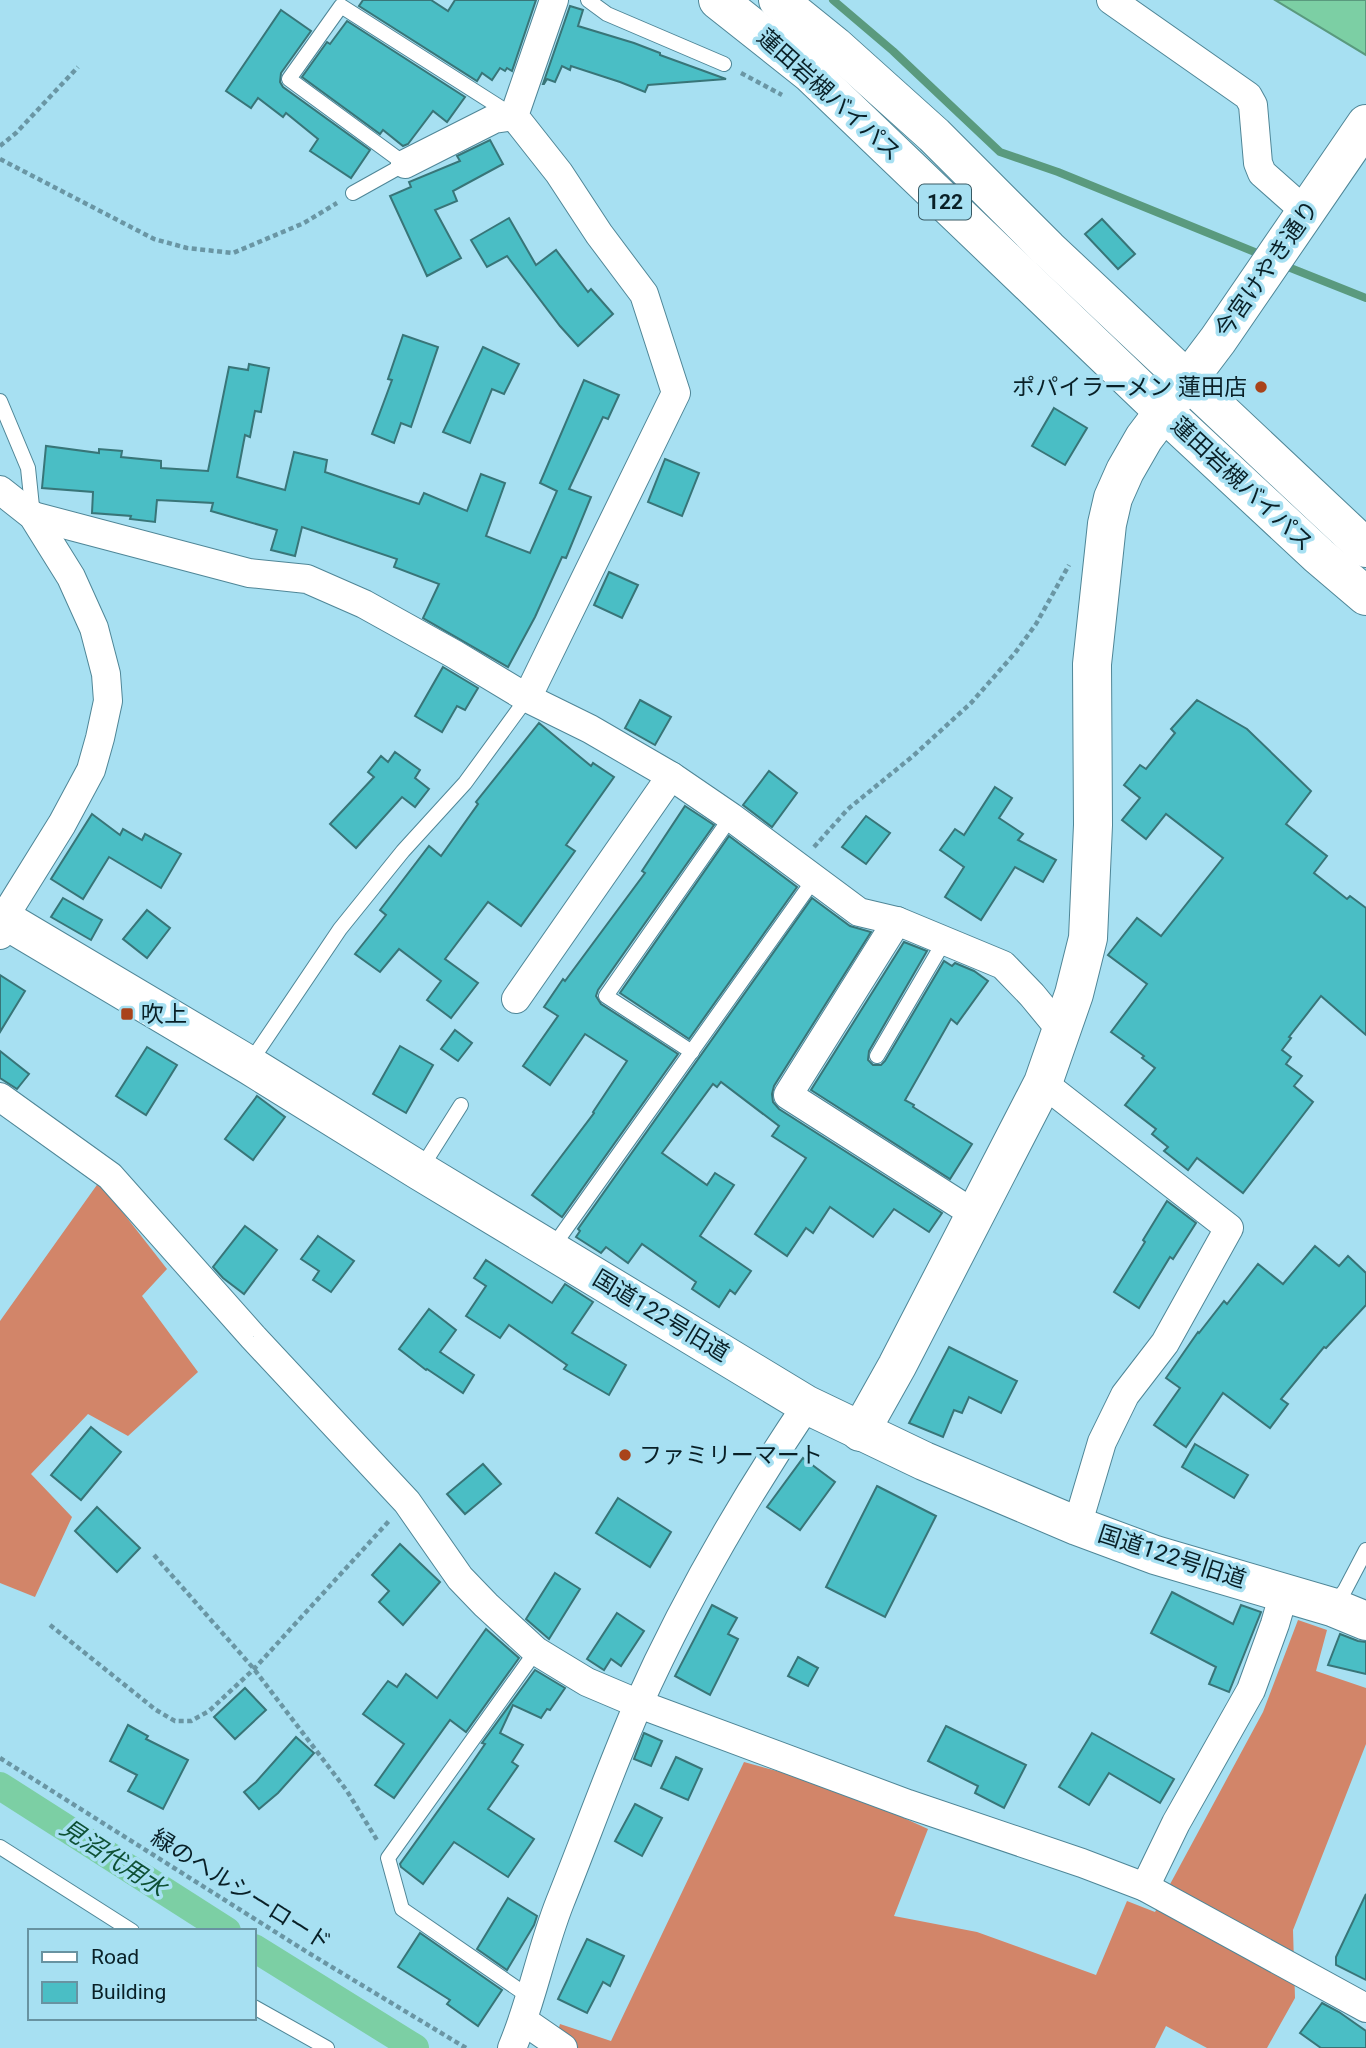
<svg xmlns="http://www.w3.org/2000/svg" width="1366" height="2048" font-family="Roboto,'Noto Sans JP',sans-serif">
	<rect width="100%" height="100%" fill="#a7e0f2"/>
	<g fill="#d28569">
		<path d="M99,1182L167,1269L142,1296L198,1372L128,1436L88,1414L31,1474L72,1517L35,1597L0,1583V1321Z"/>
		<path d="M1298,1620L1327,1630L1316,1671L1366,1688V1744L1293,1930L1295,1998L1267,2048H1207L1166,2026L1155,2048H553L560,2024L611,2041L744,1762L836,1787L928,1829L894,1916L977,1932L1096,1975L1127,1901L1155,1912L1263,1712Z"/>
	</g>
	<path fill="#7ccfa4" stroke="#5a9a7e" stroke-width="2" d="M1275,0H1366V55Z"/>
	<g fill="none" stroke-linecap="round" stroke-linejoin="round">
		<g stroke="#5a9a7e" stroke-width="8">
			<path d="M833,0L893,51L1000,152L1058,172L1262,255"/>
			<path d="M1283,265L1366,298"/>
		</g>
		<g stroke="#7ccfa4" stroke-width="28">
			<path d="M0,1786L227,1931"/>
			<path d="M254,1948L415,2048"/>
		</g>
	</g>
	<g fill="#4abec5" stroke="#387578" stroke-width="2">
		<path d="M363,0H431L448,11L455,0H536L512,71L507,68L505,71L500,68L492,80L482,73L477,81L359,6Z"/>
		<path d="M570,6L583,10L578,26L634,43L660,53V55L726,79L648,85L645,92L620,82L571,66L570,70L562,66L555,82L547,79L544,84H543Z"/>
		<path d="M281,10L311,31L281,73L280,82L283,87L370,150L351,178L310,151L318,139L286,113L283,117L258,98L251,108L226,91Z"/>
		<path d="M347,21L465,97L447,122L433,111L408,144L403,146L383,130L380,134L302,77L327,42L330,44Z"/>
		<path d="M490,140L503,164L453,191L457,201L435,210L461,258L427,276L390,196L411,187L409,182L460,161L457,156Z"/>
		<path d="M509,218L536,265L556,250L588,292L591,289L613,314L578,346L560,326L507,256L487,267L471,240Z"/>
		<path d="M1102,219L1135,254L1118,269L1085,234Z"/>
		<path d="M403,335L438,347L411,427L401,423L394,443L372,434L392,380L388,379Z"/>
		<path d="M483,347L519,364L504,394L492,389L470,443L443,432Z"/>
		<path d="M249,364L269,368L261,412L255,411L250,437L245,435L237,477L285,490L294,452L327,460L325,472L419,504L424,493L467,511L481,474L505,483L486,536L530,553L557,491L540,483L584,380L619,395L608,419L603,417L569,489L591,497L566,558L562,557L535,617L508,667L423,618L439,584L394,567L397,559L302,527L295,556L271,550L277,530L211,511L213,503L157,500L155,522L130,519L131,516L92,513L93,492L42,488L46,446L99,453V449L122,451L121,457L161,461V468L208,471L229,367L248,370Z"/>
		<path d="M1054,408L1087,428L1065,465L1032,446Z"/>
		<path d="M665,459L699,473L682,516L648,502Z"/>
		<path d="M609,572L638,585L622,618L594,605Z"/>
		<path d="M443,667L478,688L465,710L457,706L442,732L415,716Z"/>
		<path d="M640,700L671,717L655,745L625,728Z"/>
		<path d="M1197,700L1247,729L1311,791L1286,824L1327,856L1314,873L1347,899L1350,896L1366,908V1035L1321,996L1289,1037L1291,1038L1282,1050L1291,1057L1286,1064L1302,1076L1294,1086L1313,1102L1243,1193L1197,1158L1188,1170L1164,1151L1168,1147L1152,1134L1156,1129L1125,1105L1155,1068L1142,1058L1144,1056L1111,1032L1147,984L1108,955L1137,918L1161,936L1223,858L1166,814L1146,839L1122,820L1140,798L1124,785L1140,765L1146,769L1175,733L1171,729Z"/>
		<path d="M539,723L591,766L593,763L614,777L566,845L575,851L521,926L488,902L445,959L478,983L451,1018L427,1000L441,981L399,949L380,972L355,954L386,915L380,910L429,846L441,856L478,804L476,802Z"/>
		<path d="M395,752L420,770L415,778L429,789L415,807L402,797L356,848L330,824L374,777L368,772L381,756L388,762Z"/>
		<path d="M769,771L797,793L772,827L743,805Z"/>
		<path d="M995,787L1012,798L999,818L1023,834L1018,840L1056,860L1043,882L1015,867L981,920L945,897L964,867L940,850L955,829L964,835Z"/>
		<path d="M685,806L714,825L598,990L596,996L601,1004L678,1054L562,1217L532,1195L594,1113L593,1112L627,1061L585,1034L550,1085L523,1066L558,1016L544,1007L563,979L565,981L645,873L642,871Z"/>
		<path d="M92,814L120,835L123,829L142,840L145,834L181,854L161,888L109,857L83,899L51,879Z"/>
		<path d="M866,816L890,833L866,864L842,847Z"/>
		<path d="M729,836L797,887L689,1039L620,993Z"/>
		<path d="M63,898L102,920L91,940L51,917Z"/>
		<path d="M812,898L850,926L871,932L774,1086L772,1094L773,1102L779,1109L942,1213L929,1232L894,1209L873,1237L830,1207L813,1233L806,1228L787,1256L755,1234L806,1158L772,1136L779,1126L721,1082L717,1087L713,1084L662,1153L707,1185L715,1173L734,1185L700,1236L751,1271L735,1294L730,1290L719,1307L692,1289L696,1282L642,1244L628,1263L606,1247L601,1253L576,1237L580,1231L578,1229Z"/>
		<path d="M147,910L170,928L147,958L123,939Z"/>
		<path d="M904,942L927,951L869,1051L868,1060L873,1065H881L885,1061L944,961L952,966L955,963L974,971L988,981L957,1024L951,1019L905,1100L914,1105L913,1107L972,1144L950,1179L811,1090Z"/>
		<path d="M0,975L25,991L0,1032Z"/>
		<path d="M455,1030L472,1043L458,1061L441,1049Z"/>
		<path d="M400,1046L433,1065L406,1113L373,1094Z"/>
		<path d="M147,1047L177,1065L146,1115L116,1096Z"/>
		<path d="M0,1051L29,1074L17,1089L0,1078Z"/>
		<path d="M257,1096L285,1117L253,1160L225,1139Z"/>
		<path d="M1167,1201L1196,1223L1173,1259L1170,1257L1139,1308L1114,1292L1145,1242L1143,1240Z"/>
		<path d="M245,1226L277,1250L244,1294L223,1278L213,1267Z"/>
		<path d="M318,1236L354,1261L331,1292L313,1280L319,1271L301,1259Z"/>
		<path d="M1315,1246L1339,1266L1348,1256L1366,1273V1305L1326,1348L1324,1347L1281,1399L1288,1404L1270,1428L1223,1393L1186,1447L1154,1425L1180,1388L1166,1378L1198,1332L1199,1333L1224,1301L1227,1304L1258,1264L1283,1284Z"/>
		<path d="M486,1260L552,1303L565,1284L593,1302L572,1333L626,1365L609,1395L564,1369L567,1365L509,1325L500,1338L466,1316L486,1286L474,1278Z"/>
		<path d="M429,1309L456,1330L440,1352L474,1375L463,1393L427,1369L426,1370L399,1349Z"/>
		<path d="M949,1347L1017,1381L1001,1413L969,1397L962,1413L954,1410L943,1437L909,1423Z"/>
		<path d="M91,1427L121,1452L81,1500L51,1475Z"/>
		<path d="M1195,1444L1248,1475L1234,1498L1182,1467Z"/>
		<path d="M803,1458L835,1482L800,1530L767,1507Z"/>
		<path d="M483,1464L501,1484L465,1514L447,1494Z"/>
		<path d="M877,1486L936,1516L885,1617L826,1587Z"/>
		<path d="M618,1498L671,1532L650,1567L596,1533Z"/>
		<path d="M97,1507L140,1548L117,1572L75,1531Z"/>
		<path d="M400,1544L440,1582L403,1625L379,1602L389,1591L372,1575Z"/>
		<path d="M555,1573L580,1589L549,1639L526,1619Z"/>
		<path d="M1172,1592L1233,1624L1241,1605L1261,1612L1229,1692L1209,1684L1216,1667L1151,1633Z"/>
		<path d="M712,1605L737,1618L728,1634L738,1639L710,1695L675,1676Z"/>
		<path d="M617,1613L644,1631L621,1666L611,1659L604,1670L587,1659Z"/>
		<path d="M486,1629L519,1658L466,1732L450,1720L394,1798L375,1785L404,1744L363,1714L388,1681L397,1687L406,1674L437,1698Z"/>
		<path d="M1340,1634L1358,1641L1366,1642V1674L1328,1665Z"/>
		<path d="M798,1657L818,1668L808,1686L788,1676Z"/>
		<path d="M535,1670L565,1688L550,1710L547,1709L541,1718L513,1705L500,1733L523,1745L512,1762L518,1766L488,1809L534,1839L508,1877L454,1842L423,1884L401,1867L400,1864L468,1769L485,1744L482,1743Z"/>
		<path d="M245,1688L266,1710L235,1739L214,1717Z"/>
		<path d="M128,1725L148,1736L146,1739L188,1760L163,1809L128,1791L137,1775L110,1761Z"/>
		<path d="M946,1726L1026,1765L1004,1808L975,1793L978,1786L928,1761Z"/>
		<path d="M644,1733L662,1741L651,1766L634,1759Z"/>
		<path d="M1092,1733L1174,1779L1160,1803L1109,1773L1089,1805L1059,1787Z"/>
		<path d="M296,1737L314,1753L278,1793L259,1809L244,1792L256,1782Z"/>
		<path d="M676,1757L702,1769L688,1800L661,1788Z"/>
		<path d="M635,1804L662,1818L642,1856L615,1841Z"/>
		<path d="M1366,1894V1980L1336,1965V1957Z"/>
		<path d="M508,1898L537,1916L534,1925L507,1970L477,1949Z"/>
		<path d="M420,1933L502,1990L478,2026L447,2004L450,2000L398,1967Z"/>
		<path d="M587,1939L624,1956L610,1986L603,1982L587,2013L558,1999Z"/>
		<path d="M1322,2003L1339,2012L1366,2031V2048H1321L1300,2033Z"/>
	</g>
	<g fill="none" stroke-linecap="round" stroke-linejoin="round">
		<defs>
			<g id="lane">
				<path d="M588,0L607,14L724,64"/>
				<path d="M353,193L405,164L289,79L341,6L509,113"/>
				<path d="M0,401L28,468L33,516"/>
				<path d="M692,1052L606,996L731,817"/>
				<path d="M877,1056L945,940"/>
				<path d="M249,1064L340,929L403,851L465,783L527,698"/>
				<path d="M420,1170L461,1105"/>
				<path d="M552,1248L815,878"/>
				<path d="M1333,1606L1345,1590L1366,1550"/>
				<path d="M0,1847L132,1931"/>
				<path d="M531,1998L402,1909L388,1858L536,1651"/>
				<path d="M254,2007L327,2048"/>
			</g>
			<g id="street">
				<path d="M1111,0L1248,96L1253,105L1258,163L1262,173L1306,212"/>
				<path d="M405,164L494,119L514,116"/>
				<path d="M0,490L33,516L71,577L94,628L106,674L108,701L100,738L91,770L62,824L11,906L0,935"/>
				<path d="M33,516L249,573L307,579L364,604L454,654L527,698L590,729L671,776L731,817L859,912L897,921L1003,965L1032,995L1060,1029"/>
				<path d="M527,698L676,393L644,294L599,234L559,173L514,116L554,0"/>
				<path d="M897,921L788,1095L976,1215"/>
				<path d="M516,999L671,776"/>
				<path d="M1043,1083L1229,1228L1165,1343L1125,1395L1102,1442L1077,1526"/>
				<path d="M0,1097L110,1176L253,1337L407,1502L460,1578L486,1605L536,1651L587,1682L639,1704L908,1804L1082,1863L1145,1887L1366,2008"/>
				<path d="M1145,1887L1176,1823L1251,1690L1275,1624L1284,1593"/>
				<path d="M524,2021L563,2048"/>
				<path d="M512,2048C532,2001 541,1950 560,1902C586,1837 610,1770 638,1705C685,1600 743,1500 807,1405"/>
			</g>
			<g id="secondary">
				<path d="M0,917L249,1065L420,1171L807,1405L924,1461L1077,1526L1155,1555L1332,1607L1366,1621"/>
				<path d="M860,1432L897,1366L1043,1083L1074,994L1088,938L1093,825L1092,664L1107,524L1113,498L1125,471L1144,438L1218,340L1366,124"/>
			</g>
			<g id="highway">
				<path d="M718,0L810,73L1164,412L1319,556L1366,596"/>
				<path d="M778,0L835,46L934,135L1048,249L1366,548"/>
			</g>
		</defs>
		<use href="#lane" stroke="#4f8697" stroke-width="16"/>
		<use href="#street" stroke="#4f8697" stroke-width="30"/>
		<use href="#secondary" stroke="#4f8697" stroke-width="40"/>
		<use href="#highway" stroke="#4f8697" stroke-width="40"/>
		<g stroke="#6a96a4" stroke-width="4.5" stroke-dasharray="5 3.5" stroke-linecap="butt">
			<path d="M741,73L782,95"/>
			<path d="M0,146L16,133L78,67"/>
			<path d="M0,159L154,239L187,248L233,253L304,223L337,203"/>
			<path d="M814,847L848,809L913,756L971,703L1015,653L1036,624L1069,565"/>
			<path d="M154,1555L254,1669L347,1791L377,1840"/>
			<path d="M50,1625L156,1710L175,1721H191L209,1711L254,1669L389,1521"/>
			<path d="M0,1758L307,1952L466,2048"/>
		</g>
		<use href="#lane" stroke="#fff" stroke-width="14"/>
		<use href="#street" stroke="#fff" stroke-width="28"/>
		<use href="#secondary" stroke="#fff" stroke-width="38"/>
		<use href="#highway" stroke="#fff" stroke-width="38"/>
	</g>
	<g fill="#a9431a" stroke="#a7e0f2" stroke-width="2.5">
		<circle cx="1261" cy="387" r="7"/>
		<rect x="120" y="1007" width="14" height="14" rx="3.5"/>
		<circle cx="625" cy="1455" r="7"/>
	</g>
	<g text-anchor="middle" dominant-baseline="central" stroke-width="7" stroke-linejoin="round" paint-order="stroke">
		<rect fill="#a7e0f2" stroke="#385a64" stroke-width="2" x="919" y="184.5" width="52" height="35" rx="5"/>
		<g font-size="21" font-weight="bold" fill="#092027">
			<text x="945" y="202">122</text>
		</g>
		<g font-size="23" fill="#092027" stroke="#a7e0f2">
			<text transform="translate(829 95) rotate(42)">蓮田岩槻バイパス</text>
			<text transform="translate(1267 269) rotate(-55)">今宮けやき通り</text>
			<text transform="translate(1242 484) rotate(43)">蓮田岩槻バイパス</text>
			<text transform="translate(661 1316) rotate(31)">国道122号旧道</text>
			<text transform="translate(1172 1557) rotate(18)">国道122号旧道</text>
			<text transform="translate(241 1890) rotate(32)">緑のヘルシーロード</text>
		</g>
		<g font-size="23" fill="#092027" stroke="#a7e0f2" text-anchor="start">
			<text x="1247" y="387" text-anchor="end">ポパイラーメン 蓮田店</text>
			<text x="141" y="1014">吹上</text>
			<text x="639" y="1455">ファミリーマート</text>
		</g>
		<g font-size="24" font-style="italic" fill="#0f5135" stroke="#a7e0f2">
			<text transform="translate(113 1858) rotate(33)">見沼代用水</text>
		</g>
	</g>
	<rect x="28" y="1929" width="228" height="91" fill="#a7e0f2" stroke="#6893a1" stroke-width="2"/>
	<rect x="42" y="1952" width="35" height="10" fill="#ffffff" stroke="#6893a1" stroke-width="2"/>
	<text x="91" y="1964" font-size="21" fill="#092027">Road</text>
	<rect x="42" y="1982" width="35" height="21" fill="#4abec5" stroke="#6893a1" stroke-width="2"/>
	<text x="91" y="1999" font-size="21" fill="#092027">Building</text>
</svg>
